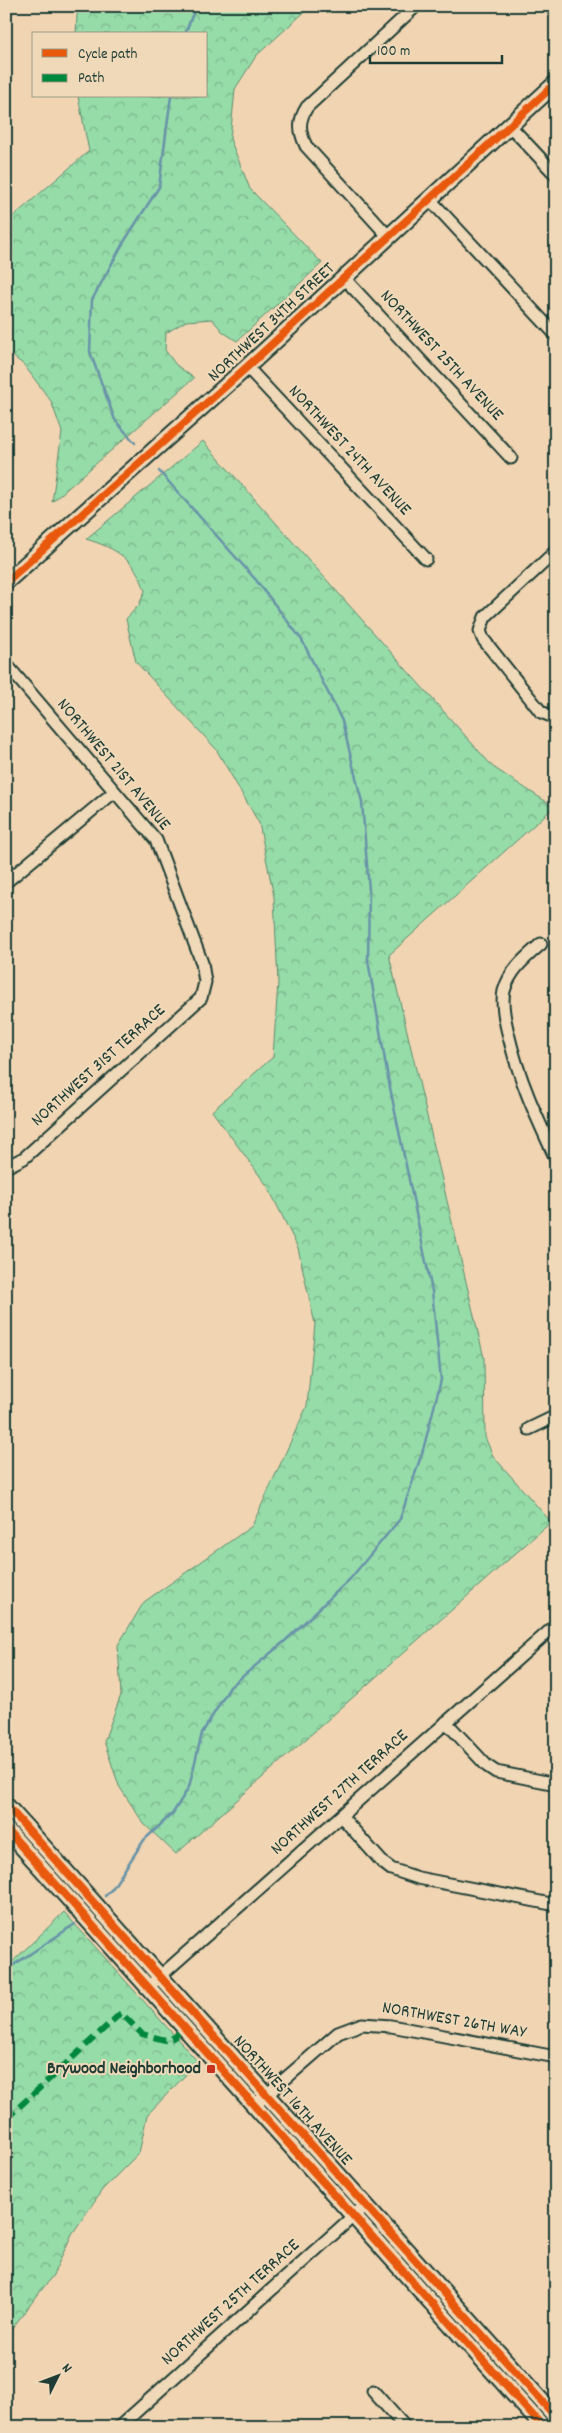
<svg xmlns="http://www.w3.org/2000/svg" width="562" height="2433" font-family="Dekko,sans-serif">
	<defs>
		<pattern id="forest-crowns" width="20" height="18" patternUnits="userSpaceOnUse" patternTransform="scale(1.25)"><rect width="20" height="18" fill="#96dca9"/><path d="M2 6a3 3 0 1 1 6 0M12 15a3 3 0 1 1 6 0" fill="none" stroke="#7ab48a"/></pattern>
	</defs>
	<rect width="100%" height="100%" fill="#f1d4b2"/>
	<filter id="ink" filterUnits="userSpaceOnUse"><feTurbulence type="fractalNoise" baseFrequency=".02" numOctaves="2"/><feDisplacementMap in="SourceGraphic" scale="10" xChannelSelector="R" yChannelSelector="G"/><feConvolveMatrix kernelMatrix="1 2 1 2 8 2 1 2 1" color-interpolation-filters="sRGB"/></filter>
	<g filter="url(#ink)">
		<g fill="url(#forest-crowns)" stroke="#5a8c6e">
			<path d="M81,6H311L256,56L235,89L230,139L250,189L322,263L237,341L223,332L212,319L186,321L166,333L165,350L176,365L194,378L52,502L62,432L51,401L24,365L6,351V220L8,221L89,151L78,96H206V34H76L77,15Z"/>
			<path d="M203,441L493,767L554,807L389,955L484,1358L485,1437L493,1456L551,1522L176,1854L144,1824L119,1786L104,1741L121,1695L118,1645L144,1602L252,1526L307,1406L315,1324L298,1248L268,1187L212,1111L273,1057L278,983L274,897L259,823L216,749L136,662L126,619L139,605L145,591C136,560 116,548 86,539Z"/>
			<path d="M64,1912L198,2062L147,2115L139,2153L102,2190L72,2234L53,2275L10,2331L6,2341V1968Z"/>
		</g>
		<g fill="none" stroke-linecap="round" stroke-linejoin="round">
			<g stroke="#6893a8" stroke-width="2.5">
				<path d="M185,34L196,6"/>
				<path d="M135,443L115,420L90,352L92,300L122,245L159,187L171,96"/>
				<path d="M105,1896L112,1889L144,1840L173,1813L189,1787L202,1733L230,1687L285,1641L350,1579L400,1519L423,1450L441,1380L432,1291L388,1078L368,960L369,890L362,802L342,721L302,640L256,580L159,471"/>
				<path d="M6,1970L75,1924"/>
			</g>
			<defs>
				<g id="minor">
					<path d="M510,126L556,175"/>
					<path d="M436,206L556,335"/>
					<path d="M389,237L306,146C299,131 298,121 307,107L416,6"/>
					<path d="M344,278L511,458"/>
					<path d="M247,367L426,559"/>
					<path d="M556,551L485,617L480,631L483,639L541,712L556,718"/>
					<path d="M6,664L156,840L202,963L205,982L201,998L24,1158L6,1167"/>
					<path d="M6,882L114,792"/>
					<path d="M541,944C525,958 510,970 504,991C501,1004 505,1021 508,1033C519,1080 536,1116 556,1159"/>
					<path d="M529,1429L556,1416"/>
					<path d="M446,1722L487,1766L496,1772L556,1784"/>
					<path d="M341,1816L382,1862L391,1869L418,1878L556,1905"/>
					<path d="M148,1987L556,1625"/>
					<path d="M255,2105L338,2033L362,2024L391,2026L556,2057"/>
					<path d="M373,2391L405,2427"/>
					<path d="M119,2427L359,2211"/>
				</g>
				<g id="secondary">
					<path d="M6,582L247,367L556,83"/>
					<path d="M6,1805L556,2417"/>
					<path d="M6,1829L543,2427"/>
				</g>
			</defs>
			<use href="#minor" stroke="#1f3d34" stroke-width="15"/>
			<use href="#secondary" stroke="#1f3d34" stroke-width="19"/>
			<use href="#minor" stroke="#f0d9b9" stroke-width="11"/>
			<use href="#secondary" stroke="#f0d9b9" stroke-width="15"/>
			<path stroke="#00873e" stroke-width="6" stroke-dasharray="12 6" stroke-linecap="butt" d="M6,2119L121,2013L142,2034L165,2040L173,2038L179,2033"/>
			<defs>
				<g id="cycleway">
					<path d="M6,582L247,367L556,83"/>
					<path d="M6,1805L556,2417"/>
					<path d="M6,1829L543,2427"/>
				</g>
			</defs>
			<use href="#cycleway" stroke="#f0d9b9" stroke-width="11"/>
			<use href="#cycleway" stroke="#e8590c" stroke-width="8"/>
		</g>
	</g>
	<rect fill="#c8321e" stroke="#f0d9b9" stroke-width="2" x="206" y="2064" width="10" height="10" rx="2.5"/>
	<g text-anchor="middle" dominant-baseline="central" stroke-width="4" stroke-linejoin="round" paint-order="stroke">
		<g font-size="18" fill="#1f3d34" stroke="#f0d9b9">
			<text transform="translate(272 323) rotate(-43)">NORTHWEST 34TH STREET</text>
			<text transform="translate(441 356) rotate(47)">NORTHWEST 25TH AVENUE</text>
			<text transform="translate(349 451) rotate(47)">NORTHWEST 24TH AVENUE</text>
			<text transform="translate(113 765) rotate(50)">NORTHWEST 21ST AVENUE</text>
			<text transform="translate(99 1066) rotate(-42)">NORTHWEST 31ST TERRACE</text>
			<text transform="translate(340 1793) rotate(-42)">NORTHWEST 27TH TERRACE</text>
			<text transform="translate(454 2021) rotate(10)">NORTHWEST 26TH WAY</text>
			<text transform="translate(292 2101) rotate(48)">NORTHWEST 16TH AVENUE</text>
			<text transform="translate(231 2303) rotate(-42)">NORTHWEST 25TH TERRACE</text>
		</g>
		<g font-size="18" font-weight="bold" fill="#1f3d34" stroke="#f0d9b9" text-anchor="end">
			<text x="201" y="2069">Brywood Neighborhood</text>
		</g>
	</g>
	<rect width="562" height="2433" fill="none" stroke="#f0d9b9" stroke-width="25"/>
	<rect x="12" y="12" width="537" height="2408" fill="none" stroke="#1f3d34" stroke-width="2" filter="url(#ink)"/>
	<rect x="32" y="32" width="175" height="65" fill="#f0d9b9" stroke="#9c9b84"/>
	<rect x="42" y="49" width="25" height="8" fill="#e8590c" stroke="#9c9b84"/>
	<text x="78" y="58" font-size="15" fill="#1f3d34">Cycle path</text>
	<rect x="42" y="74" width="25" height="8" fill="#00873e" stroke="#9c9b84"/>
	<text x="78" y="82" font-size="15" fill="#1f3d34">Path</text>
	<g transform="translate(58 2376) rotate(48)" stroke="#f0d9b9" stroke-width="4" paint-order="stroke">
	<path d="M0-4L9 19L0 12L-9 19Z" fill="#1f3d34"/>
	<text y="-8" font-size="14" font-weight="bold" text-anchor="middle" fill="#1f3d34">N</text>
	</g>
	<path d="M370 55v8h132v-8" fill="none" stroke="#1f3d34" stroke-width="2.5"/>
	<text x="377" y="55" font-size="15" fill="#1f3d34" stroke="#f0d9b9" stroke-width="4" paint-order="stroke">100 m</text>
</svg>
